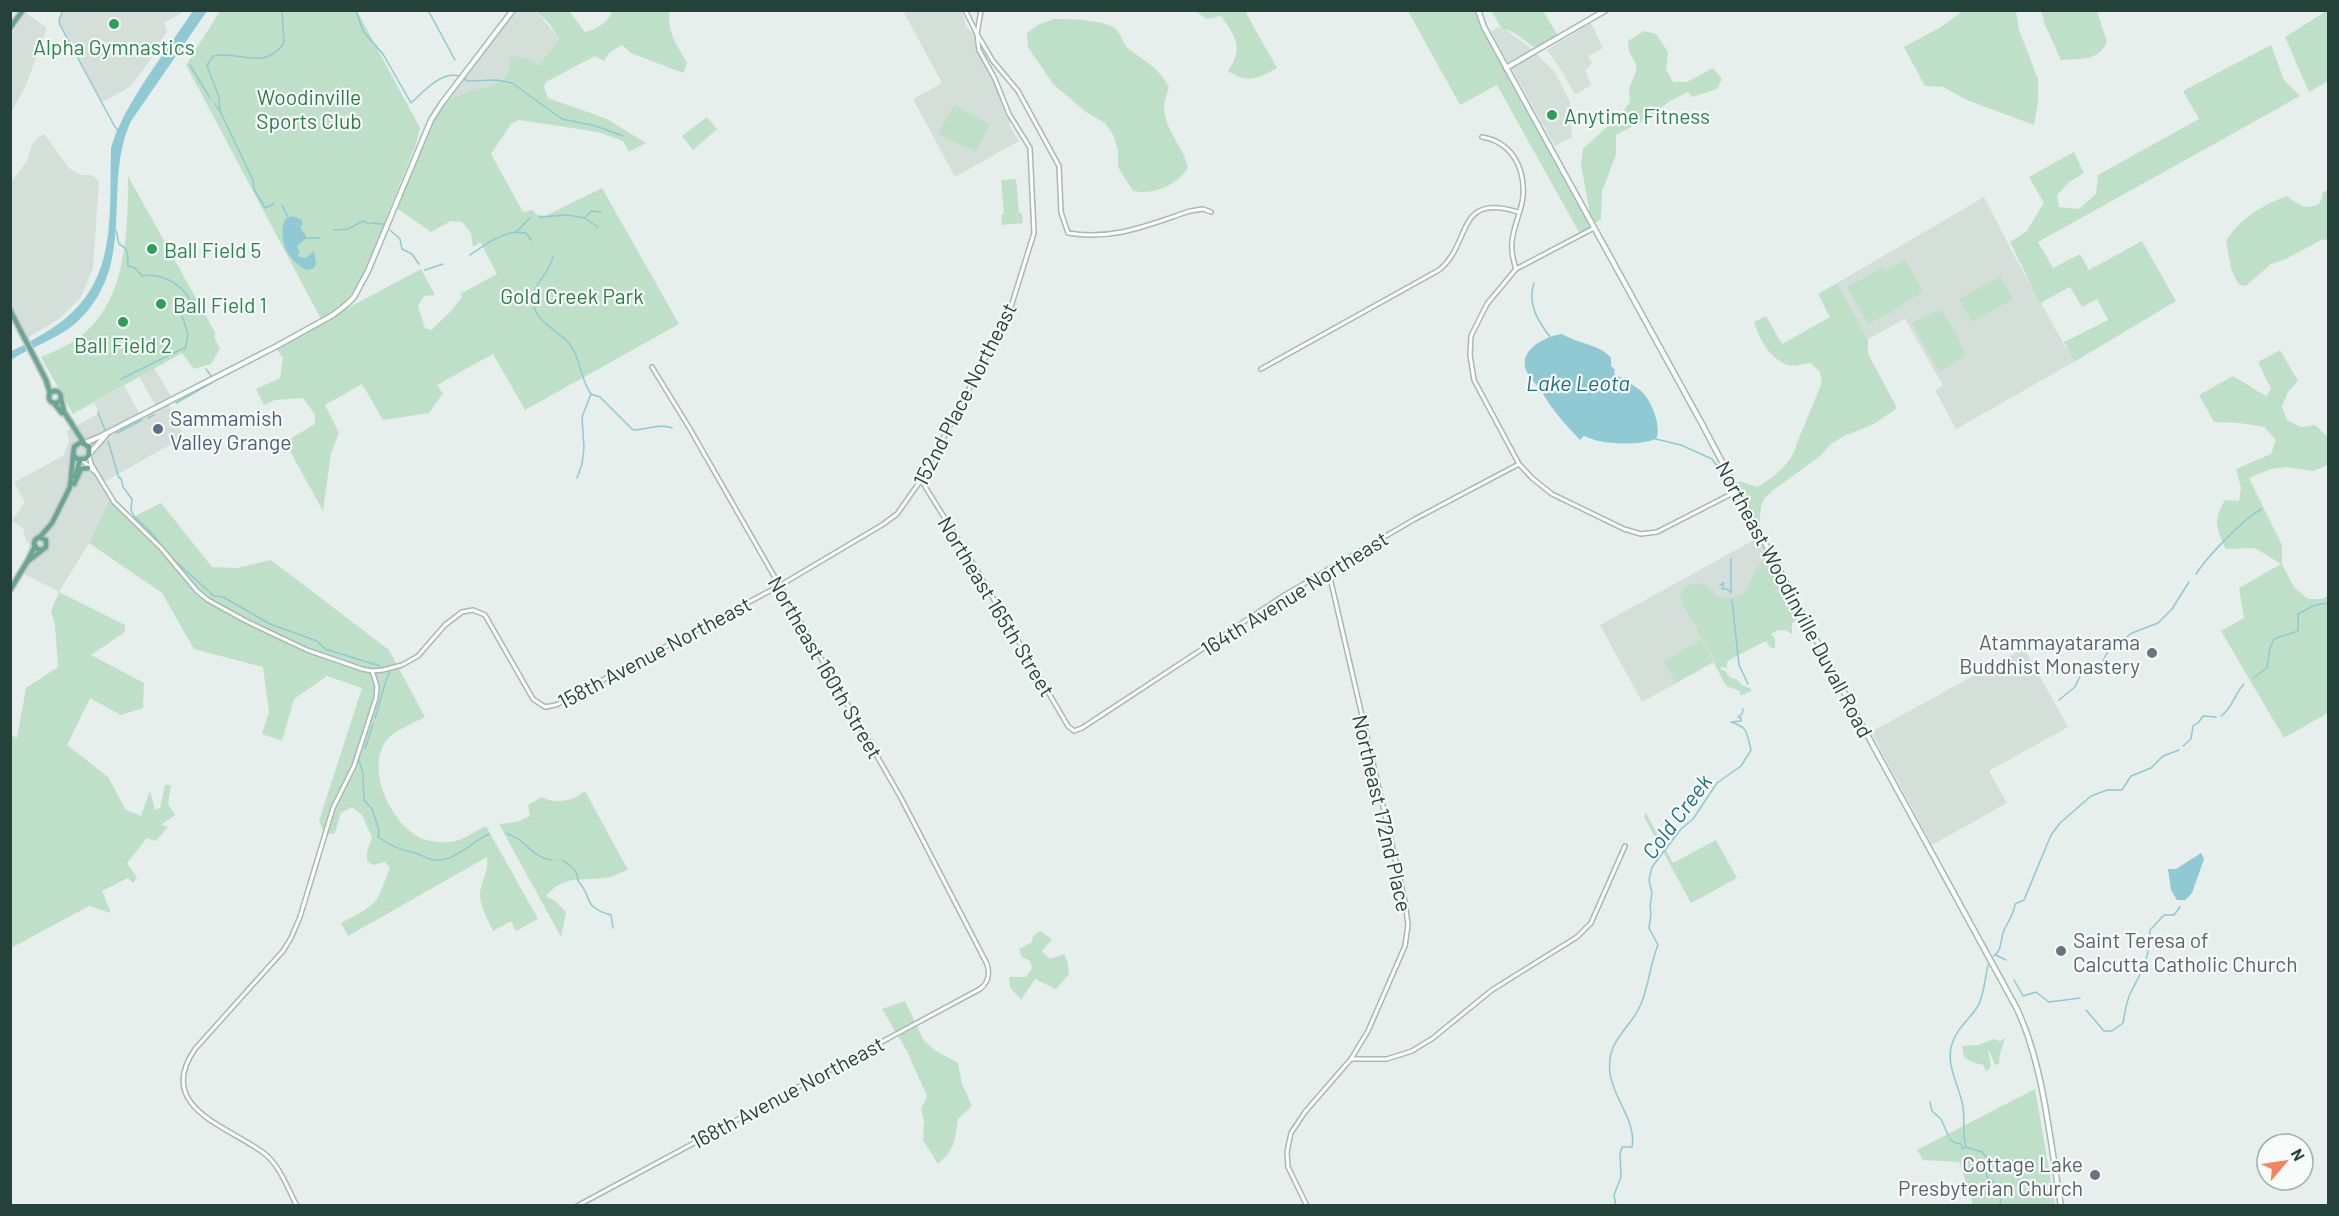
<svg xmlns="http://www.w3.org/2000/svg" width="2339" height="1216" font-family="Barlow,sans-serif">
	<rect width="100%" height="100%" fill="#e6efeb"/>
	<g fill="#d4dfda">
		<path d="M62,11V10L185,11L164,23L167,31L149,62L130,87L102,102L58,21Z"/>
		<path d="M513,11H536L559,39L539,65L527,58L508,71L503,80L487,87L470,90L442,103Z"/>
		<path d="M903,11H962L966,26L971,32L977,34V43L1011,119L1009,125L1019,141L955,177L913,99L942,83Z"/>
		<path d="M26,13L47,28L26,85L11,113V35Z"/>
		<path d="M1591,23L1603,48L1588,56L1592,63L1585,70L1591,85L1575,95L1562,71L1547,50Z"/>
		<path d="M1498,27L1506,30L1528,46L1554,71L1570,102L1572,137L1555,146L1491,32Z"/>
		<path d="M44,134L69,168L80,175H92L99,181L93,268L81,297L60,318L26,339L11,311L10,184L27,161L32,145L38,137Z"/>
		<path d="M1984,197L2015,257L2074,362L1956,429L1935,390L1943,386L1905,319L1868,339L1837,283Z"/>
		<path d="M154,368L172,398L156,406L139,377Z"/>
		<path d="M124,386L141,416L168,403L184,437L102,483L110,496L89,543L59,592L20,572L29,553V543L26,541L23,528L12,521L25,502L14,482L63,456L69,441L67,431L99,413L94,403Z"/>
		<path d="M1763,535L1805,612L1642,702L1600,625Z"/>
		<path d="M2024,648L2068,727L1989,771L2007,803L1932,845L1871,732Z"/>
	</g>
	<g fill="#bfe0c8">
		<path d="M2328,10V81L2309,92L2285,37Z"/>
		<path d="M220,11H357L420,128L416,144L360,283L343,304L321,319L186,65Z"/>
		<path d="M536,11H569L585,32C596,29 608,23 612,11H670C666,31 677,45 687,63L683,73L631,53L622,45L609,53L604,61L595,56L546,82L544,87L548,98L607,119L646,143L629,152L623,141L598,132L519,120L511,124L491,154L523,212L532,210L538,215L545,216L602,188L679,324L525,410L493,354L437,385L443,393L429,413L383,420L362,384L325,405L339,433L331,453L323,511L285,442L315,424V415L303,398L275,400L264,405L256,389L280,378L283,358L275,347L421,269L435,295L424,296L418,306L425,328L431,330L450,312L462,297L460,294L497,274L480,242L473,247L471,233L462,222L451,221L431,232L395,207L431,120L442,103L470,90L487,87L503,80L508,71L510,56L527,58L539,65L559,39L549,23Z"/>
		<path d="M1195,11H1249L1246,13L1277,68C1258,79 1248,84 1228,71C1244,47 1236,38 1221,16L1207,19Z"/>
		<path d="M1408,11H1478L1480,19L1592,224L1581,165L1583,149L1613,121L1617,122L1630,101L1629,88L1636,72V64L1629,52L1628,41L1644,31L1656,34L1668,52L1666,69L1673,82H1687L1713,68L1722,79L1717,89L1692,97L1688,92L1670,101L1650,117L1616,135V155L1602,191L1601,219L1580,234L1497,85L1460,105Z"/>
		<path d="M1491,11H1543L1559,37L1538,49C1526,44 1515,29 1502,29Z"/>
		<path d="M1963,11H2016L2019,30L2038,79V102L2034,125L1967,100L1943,87L1925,86L1904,47L1941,27Z"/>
		<path d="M2041,11H2097L2107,42C2097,62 2082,58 2061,60L2045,25Z"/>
		<path d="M1053,19C1068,19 1106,19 1117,30C1122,36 1123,45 1129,49C1147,63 1158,67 1169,87C1168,93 1164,100 1164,105C1163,129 1184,146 1188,168C1175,186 1155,195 1133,191L1118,167V152L1114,136L1105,123L1086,112L1053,84L1028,47L1027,33L1038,25Z"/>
		<path d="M2271,45L2284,80L2300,96L2038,242L2053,268L2080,254L2089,270L2142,241L2176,301L2074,362L2064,342L2108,320L2097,299L2082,307L2070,287L2040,303L2010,242L2026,232L2044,203L2029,177L2074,152L2084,173L2069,182L2057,195L2059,207L2079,209L2096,194L2098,175L2199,119L2183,91Z"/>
		<path d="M954,105L990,124L976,152L938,134Z"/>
		<path d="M707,117L717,129L693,150L682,136Z"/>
		<path d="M128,176L216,334L214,336L220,349L211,364L194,369L182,353L73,414L41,357C54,351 71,345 82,335C127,299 128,229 128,176Z"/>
		<path d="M1016,179L1019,213H1022L1023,223L1002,225L1001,215L1004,214L1001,180Z"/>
		<path d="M2328,190V241L2323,239L2286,259L2271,264L2246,286L2238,284L2231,268L2226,241C2240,218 2263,205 2287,196C2299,205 2306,211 2320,203L2323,192Z"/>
		<path d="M1905,259L1923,292L1903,303L1888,275L1904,305L1868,324L1847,287L1883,267L1885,271Z"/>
		<path d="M2000,276L2013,299L1972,322L1959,299Z"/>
		<path d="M1837,283L1868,339V354L1897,408L1874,424L1844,436L1831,444L1820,456L1772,491L1764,499L1761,506L1759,528L1737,487L1739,481L1757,487C1774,478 1793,462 1797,443L1822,382L1820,372L1811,363C1804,363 1795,367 1788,365C1769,359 1759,338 1754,322L1766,316L1782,344L1830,317L1818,294Z"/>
		<path d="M1940,309L1956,333L1966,355L1939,372L1912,323Z"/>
		<path d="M2280,350L2298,381L2288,392L2282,406L2287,420L2301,427L2315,425L2328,437V465L2313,471L2287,467L2271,469L2249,478L2282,545V564L2294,587L2308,599H2323L2328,595V713L2284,738L2221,631L2244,618L2239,588L2281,564L2255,548L2226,549C2216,529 2213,519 2225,500L2239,501L2241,488L2236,469L2271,454L2276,440L2264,427L2239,423L2214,422L2199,395L2233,376L2266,396L2271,389L2258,362Z"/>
		<path d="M110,497L131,518L161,503L212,567L237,568L271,560L389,650L425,717C414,723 394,730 386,741C366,769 389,819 417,836C425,841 439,843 448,842C461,842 475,831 486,826L538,919L516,931L511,921L493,931C488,920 480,906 480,894C481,880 489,872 487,857L348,936L341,923C353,916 369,910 377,899C381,893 386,877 390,868L385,862L373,865L367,861V852L372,837L362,815L352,807L341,813L335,833L325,835L319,821L362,688L327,676L294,699L282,741L262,734L269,712L263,667L194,649L162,593L89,543Z"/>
		<path d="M1770,562L1799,614V618L1792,623V633L1791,634L1786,630H1778L1771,634L1775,639V648H1771L1766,641L1731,659L1727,662V668L1721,667L1720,669L1725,671L1731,678L1736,679L1743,686L1750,688L1751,691L1740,696V691L1726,686L1713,661L1676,683L1664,661L1701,640L1714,661L1715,660L1697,630L1698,628C1691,617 1670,595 1688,586C1694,583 1699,582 1706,585C1711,587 1714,595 1719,597C1725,599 1737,597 1742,594C1750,589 1751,573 1761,563Z"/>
		<path d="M59,592L125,625V632L91,655L144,683L143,708L121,715L90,698L67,745L108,777L126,810L141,816L150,791L155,810L160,808L165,785H171L168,804L175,815L161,825L168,827L156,841L147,838L127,863L137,878L133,883L128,878L102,891L111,913L89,906L11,948V735L17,738L26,688L58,667L55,625L51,611Z"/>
		<path d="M585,791L628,870C622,871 616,876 610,877C585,882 565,873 546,896L556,902L566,912L561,937L499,824L517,822L530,816L528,805L542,797C557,805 572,801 585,791Z"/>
		<path d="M1646,813L1673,863L1716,840L1737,878L1691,903L1644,817Z"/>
		<path d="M1040,931L1052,939L1042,951L1050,959L1064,954L1068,964L1069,974L1056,989L1035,979L1021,1000L1010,987L1009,977H1026L1032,968L1030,961L1022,957L1019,949L1032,942L1033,936Z"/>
		<path d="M905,1001L924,1041L936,1051L958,1063L962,1084L972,1106L958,1119L954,1143L948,1154L938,1164L923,1140L924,1121L921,1109L927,1096L907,1051L882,1009Z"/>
		<path d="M2005,1038C2003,1045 1999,1053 1999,1064L1995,1065L1990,1052L1988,1051L1991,1067L1986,1071L1983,1065L1972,1062L1964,1057L1962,1046L1979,1045L1993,1039L2000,1041Z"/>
		<path d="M2035,1089L2055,1205H1972L1971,1196L1959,1162L1923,1160L1917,1150Z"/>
	</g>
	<g fill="#8ec9d4">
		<path d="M193,11H207L131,121C101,186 139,262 78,321C59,339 32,346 11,360V351C22,347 32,340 43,334C119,290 109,225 111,148C123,105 168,49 193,11Z"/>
		<path d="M292,216L301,219L303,224L300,227L307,238L297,246L300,252L297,256L306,258L314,251L316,264L314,268L306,270C288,260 277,240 285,219Z"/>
		<path d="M1562,334C1578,344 1600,344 1611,358V366L1615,370L1614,374L1623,379L1627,385L1631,384C1635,387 1640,389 1643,393C1652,402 1662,428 1656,439C1637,446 1603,445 1584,436L1580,440C1567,426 1551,409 1542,392L1539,393L1540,390C1536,383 1529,378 1526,370C1518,350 1546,336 1562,334Z"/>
		<path d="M2201,853L2204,859L2192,893L2185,900H2177L2171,890L2168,869H2176Z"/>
	</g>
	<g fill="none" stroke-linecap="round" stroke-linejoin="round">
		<g stroke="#8ec9d4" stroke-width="1.5">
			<path d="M63,10L59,20L60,25L115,127L119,131"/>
			<path d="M356,10L363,31L383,54L411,103C423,92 441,71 459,76"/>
			<path d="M428,10L455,60"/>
			<path d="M190,65L210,98"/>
			<path d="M464,79L468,81L497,80L512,83L562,119L596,126L623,136"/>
			<path d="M215,104L220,111L253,180L254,189L265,208L274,204"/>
			<path d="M220,111L219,97L207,66L213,56C240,50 263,72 284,43L282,10"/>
			<path d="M282,205L288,217"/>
			<path d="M539,217L567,215L585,218L591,211L601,212"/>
			<path d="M586,219L598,227"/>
			<path d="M371,223L383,224"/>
			<path d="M116,230L119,244C131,250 127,256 128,266L135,268L142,276C160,272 182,284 190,300L181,312L188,334L185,350"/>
			<path d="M334,230L348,229L363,221L369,224"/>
			<path d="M390,230L400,239L402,249L412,254L419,264"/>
			<path d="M516,232L526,233L531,240"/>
			<path d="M307,238H320"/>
			<path d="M470,255C486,244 498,235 516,232L530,218"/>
			<path d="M553,256C551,271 538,279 534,293C528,317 552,327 566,340C581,354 579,378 591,394L582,417L584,448L582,464L577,478"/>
			<path d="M425,270L443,264"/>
			<path d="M1534,283C1527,304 1538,321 1550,337"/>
			<path d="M190,300H198"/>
			<path d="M206,369L212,377"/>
			<path d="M121,379L184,348"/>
			<path d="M591,394L600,397L633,430C647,430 659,423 672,428"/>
			<path d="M176,403L213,382"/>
			<path d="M98,412L105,430"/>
			<path d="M148,418L154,415"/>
			<path d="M117,433L142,420"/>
			<path d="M1656,439L1681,445L1712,459L1725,477L1726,487L1729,490"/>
			<path d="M108,441L119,478H121L123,487L132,499L131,510L134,516L147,528L173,559L214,596L223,597L270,624L317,641L325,649L380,666"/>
			<path d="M2196,574C2207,557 2245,517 2262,509"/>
			<path d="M1720,585L1724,583L1722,589H1727L1731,593V559"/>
			<path d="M1732,600L1739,665L1748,684"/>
			<path d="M2253,678L2267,668L2270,648L2274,639L2298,631V614L2315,605L2328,603"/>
			<path d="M2059,700L2075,687L2081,674L2099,669L2108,651L2132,633L2158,623L2172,609L2189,582"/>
			<path d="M2221,716C2233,708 2234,694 2244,684"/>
			<path d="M375,718C380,704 384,682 390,671"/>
			<path d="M2183,746L2191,739L2193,726L2199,722L2203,716L2216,717"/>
			<path d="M365,749L373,724"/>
			<path d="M359,760L363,773L364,800L372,809L379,830L378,837C388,844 400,850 411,852C419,853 426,859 434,860C455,862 471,842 489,834"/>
			<path d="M507,834C528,840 530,857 552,860"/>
			<path d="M562,860C571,866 578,870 578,881C593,896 581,907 611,915L613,928"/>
			<path d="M1996,955L2006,960"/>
			<path d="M1994,956C2002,949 2000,943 2003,933C2006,923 2014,916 2015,904L2024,900L2051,835L2060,823L2091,796L2107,790H2122L2131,776L2151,768L2163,756L2179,750"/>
			<path d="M1988,965C1985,978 1984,995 1978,1006C1970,1019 1956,1029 1952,1044C1945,1065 1960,1087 1963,1107C1965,1121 1962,1133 1966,1147L1982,1152L1987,1158L1985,1169L1988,1179L1993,1181L1998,1188L1995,1193L2001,1196L2000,1206"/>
			<path d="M2014,980L2023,996L2036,992L2049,1002L2080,998"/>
			<path d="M2086,1010L2104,1031H2112L2123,1023C2125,1013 2126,1003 2130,994C2143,968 2149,962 2150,930L2164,915H2174L2180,907"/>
			<path d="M1930,1102L1932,1111L1941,1119L1948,1135"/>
			<path d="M1949,1138L1953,1142L1961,1144L1963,1149L1966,1147"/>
			<path d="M1616,1206L1614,1195L1621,1177L1620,1154L1622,1147H1632C1637,1121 1613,1099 1610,1073C1606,1039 1630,1030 1641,1004C1649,985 1650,964 1658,945L1649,928L1651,914L1650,906L1652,893L1649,880L1652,867L1681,829L1693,819L1717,783L1741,766L1751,750C1746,732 1749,728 1731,722L1741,721V718L1738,717L1742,714L1743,709"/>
		</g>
		<defs>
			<g id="tertiary">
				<path d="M981,10L977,34L993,61L1018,91L1059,166L1061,212L1068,233C1112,241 1148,225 1190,211L1203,209L1211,212"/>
				<path d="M1482,137C1512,142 1525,168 1523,196C1522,211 1513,226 1512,242C1511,251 1513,260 1516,269"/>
				<path d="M1594,228L1516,269L1487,304L1471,336L1470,355L1474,380L1519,464L1532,478L1552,494L1624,529L1641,534L1657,532L1737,491"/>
				<path d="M1261,369L1439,270C1472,244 1455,192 1518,212"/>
				<path d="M89,455L91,464L114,502L161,548L197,591L208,600L246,621L307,650L362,669L372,671L383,670L402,665L418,656L445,625L462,612L473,610L485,615L533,699L545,707L556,705L779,586L882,525L897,514L921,480L1009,313L1034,233L1030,148L1009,114L995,79L979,50L977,34L965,10"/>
				<path d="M82,460L95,472"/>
				<path d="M921,480L969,557L1068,726L1074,731L1082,728L1283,596L1415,519L1519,464"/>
				<path d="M1351,1059H1387L1412,1051L1433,1038L1492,990L1577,937L1591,923L1625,846"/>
				<path d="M297,1206C288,1189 280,1166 265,1154C229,1126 154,1108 195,1049L283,951L291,938L300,917L333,808L354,766L376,698L377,686L372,671"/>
				<path d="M577,1206L980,989C989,982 990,974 987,964L901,798L690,429L652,367"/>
				<path d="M1307,1206L1288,1167L1287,1152L1291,1133L1305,1112L1351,1059L1368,1031L1405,946L1408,925L1405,901L1328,569"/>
			</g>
			<g id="secondary">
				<path d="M1478,10L1484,27L1702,424L1846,696L2016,1007C2044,1064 2050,1143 2061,1206"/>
				<path d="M1506,68L1606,10"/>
				<path d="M101,436L275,347L333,315L347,304L354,297L368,271L431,120L442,103L513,10"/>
				<path d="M85,443L99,437"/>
				<path d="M90,453L106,435"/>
			</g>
			<g id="primary">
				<path d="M10,28L23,10"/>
				<path d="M10,310L46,380L50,393"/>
				<circle cx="55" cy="397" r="6"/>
				<path d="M61,399L64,412L84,443"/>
				<path d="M54,403L62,413"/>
				<path d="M75,477L80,460"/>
				<path d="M74,484L81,469L88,468"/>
				<path d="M40,537L52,523L70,487L74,447L81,442L89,447V455L85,459H77L73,454"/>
				<path d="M27,562L35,546"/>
				<path d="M10,590L27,562L46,547V540L39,537L35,540L34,544L37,549L42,550"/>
			</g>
		</defs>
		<use href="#tertiary" stroke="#a8b8b2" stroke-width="6"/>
		<use href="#secondary" stroke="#a4bbb3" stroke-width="7"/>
		<use href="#primary" stroke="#c2cac8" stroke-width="8"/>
		<use href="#tertiary" stroke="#fff" stroke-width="3"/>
		<use href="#secondary" stroke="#fff" stroke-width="4"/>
		<use href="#primary" stroke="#6aa596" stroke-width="4.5"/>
	</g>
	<g fill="#2e9e5b" stroke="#f7fbf9" stroke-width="2">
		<circle cx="114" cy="24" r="6"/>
		<circle cx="1552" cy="115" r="6"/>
		<circle cx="152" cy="249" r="6"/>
		<circle cx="161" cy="304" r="6"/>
		<circle cx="123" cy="322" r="6"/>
	</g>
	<circle fill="#5c6f8a" stroke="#f7fbf9" stroke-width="2" cx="158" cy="429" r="6"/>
	<g fill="#6b7280" stroke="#f7fbf9" stroke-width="2">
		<circle cx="2152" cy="653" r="6"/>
		<circle cx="2061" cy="951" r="6"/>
		<circle cx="2095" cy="1175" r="6"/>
	</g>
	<g text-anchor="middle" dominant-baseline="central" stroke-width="4.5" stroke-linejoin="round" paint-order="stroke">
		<g font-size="21" fill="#27864d" stroke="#f7fbf9" text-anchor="start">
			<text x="114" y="46" text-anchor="middle">Alpha Gymnastics</text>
			<text x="1564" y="115">Anytime Fitness</text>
			<text x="164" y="249">Ball Field 5</text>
			<text x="173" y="304">Ball Field 1</text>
			<text x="123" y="344" text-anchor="middle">Ball Field 2</text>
		</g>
		<g font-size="21" fill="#2d7a4b" stroke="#f7fbf9">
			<text x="309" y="96">Woodinville<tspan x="309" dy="24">Sports Club</tspan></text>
			<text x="572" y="295">Gold Creek Park</text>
		</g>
		<g font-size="21" fill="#24423a" stroke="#f7fbf9">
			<text transform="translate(964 394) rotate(-63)">152nd Place Northeast</text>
			<text transform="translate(1294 593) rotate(-32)">164th Avenue Northeast</text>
			<text transform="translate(1795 599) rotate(62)">Northeast Woodinville Duvall Road</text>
			<text transform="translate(997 606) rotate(59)">Northeast 165th Street</text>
			<text transform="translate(654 652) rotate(-28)">158th Avenue Northeast</text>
			<text transform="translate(826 667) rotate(60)">Northeast 160th Street</text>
			<text transform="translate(1383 813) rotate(77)">Northeast 172nd Place</text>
			<text transform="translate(787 1092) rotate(-28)">168th Avenue Northeast</text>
		</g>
		<g font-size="21" fill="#4e5e75" stroke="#f7fbf9" text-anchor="start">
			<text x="170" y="417">Sammamish<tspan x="170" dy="24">Valley Grange</tspan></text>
		</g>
		<g font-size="21" fill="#5b616d" stroke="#f7fbf9" text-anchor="end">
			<text x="2140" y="641">Atammayatarama<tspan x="2140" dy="24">Buddhist Monastery</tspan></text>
			<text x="2073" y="939" text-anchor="start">Saint Teresa of<tspan x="2073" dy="24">Calcutta Catholic Church</tspan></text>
			<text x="2083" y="1163">Cottage Lake<tspan x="2083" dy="24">Presbyterian Church</tspan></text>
		</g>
		<g font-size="22" font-style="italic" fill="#1c6f80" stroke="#f7fbf9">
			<text x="1578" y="382">Lake Leota</text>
			<text transform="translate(1676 816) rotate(-53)">Cold Creek</text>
		</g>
	</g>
	<rect width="2339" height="1216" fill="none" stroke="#24423a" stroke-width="24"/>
	<g transform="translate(2285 1162) rotate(61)"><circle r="28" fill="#f7fbf9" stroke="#a3b1ad" stroke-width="1.5"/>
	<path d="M0-4.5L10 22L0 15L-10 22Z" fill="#f4845f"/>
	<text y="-9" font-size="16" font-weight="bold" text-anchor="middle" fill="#24423a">N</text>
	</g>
</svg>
